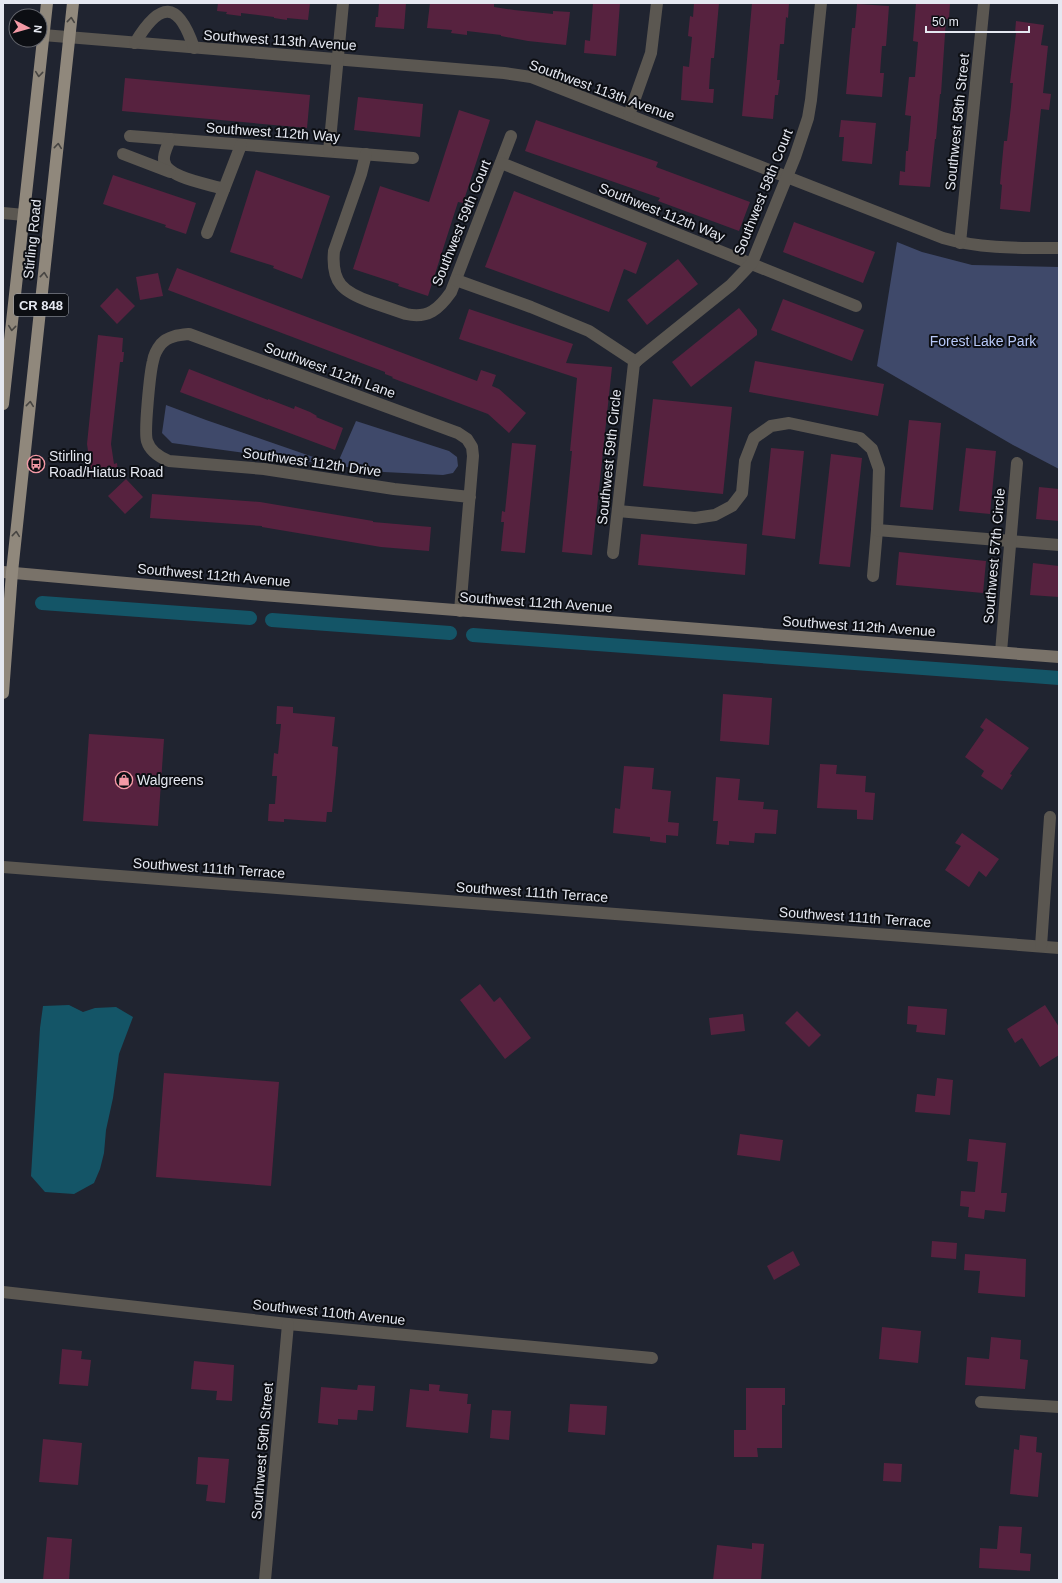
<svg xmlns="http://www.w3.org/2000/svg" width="1062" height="1583" font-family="Arial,sans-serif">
	<rect width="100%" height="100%" fill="#202430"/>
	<g fill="#3f496a">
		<path d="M897,242L922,252L972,265L1059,267V469L1013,445L877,366Z"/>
		<path d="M166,405L206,420L319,459L339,460L356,421L449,451L457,457L458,466L453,473L443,475L384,472L172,443L162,433Z"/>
	</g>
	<path fill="#145567" d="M69,1005L83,1012L95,1008L116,1007L133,1017L119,1054L113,1098L106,1130L104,1153L100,1169L94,1183L74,1194L45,1192L31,1176L40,1028L43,1006Z"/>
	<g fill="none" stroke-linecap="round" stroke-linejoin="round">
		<g stroke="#145567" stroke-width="14">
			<path d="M42,603L250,618"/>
			<path d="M272,620L450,633"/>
			<path d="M473,635L1059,678"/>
		</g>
	</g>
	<g fill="#57223f">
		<path d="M218,3H310L308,20L287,18V20L274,18V17L241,13V16L226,14L227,12L217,11Z"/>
		<path d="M379,3H406L404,29L375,27L376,17H378Z"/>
		<path d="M430,3H494V7L514,10L553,14V11L570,12L566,45L528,41L501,36V35L467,31V35L451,33L452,30L427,28Z"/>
		<path d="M593,3H620L616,56L584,53L585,40L590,41Z"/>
		<path d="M694,3H719L714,58H711L709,89H714L713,103L681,100L683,66L689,67L692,37L688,36L690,16L693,17Z"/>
		<path d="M752,3H789L788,18L786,17L784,44H780L777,80H780L778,95H775L773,119L742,116Z"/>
		<path d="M916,3H950L949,19H946L941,94H940L936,139H935L930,187L899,185L900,171L905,172L906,151H908L911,116L905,115L909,77H915L918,42L913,41Z"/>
		<path d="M857,4L889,6L886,46H882L880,73H884L882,97L846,94L852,28H855Z"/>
		<path d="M1016,21L1044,25L1041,45L1048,46L1043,93L1051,94L1049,110L1041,109L1030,212L1000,209L1002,185L1000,184L1004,141H1007L1011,106L1013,83H1010L1016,33H1015Z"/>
		<path d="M125,78L310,95L307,128L122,111Z"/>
		<path d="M358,97L423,104L420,137L354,130Z"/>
		<path d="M459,110L490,120L463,203L458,202L428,296L398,286L399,284L353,269L380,186L429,202Z"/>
		<path d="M536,120L658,162L656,167L750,202L739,231L658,201L660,198L525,151Z"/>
		<path d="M841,120L876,123L872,164L842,161L844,137H839Z"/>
		<path d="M256,170L330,196L302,279L273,268L274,266L230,252Z"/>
		<path d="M113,175L196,203L186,234L165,227L166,225L103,204Z"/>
		<path d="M514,191L647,243L636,274L624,269L609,312L485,267Z"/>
		<path d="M794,222L875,252L863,283L783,252Z"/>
		<path d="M678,259L698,284L647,325L627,300Z"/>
		<path d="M177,268L477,381L481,370L496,375L492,386L499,389L526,413L509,433L488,414L392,378L393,377L385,374V372L168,290Z"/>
		<path d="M158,273L163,296L140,300L136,277Z"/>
		<path d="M117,288L135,306L117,324L100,306Z"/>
		<path d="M783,299L864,330L852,361L771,330Z"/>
		<path d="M739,308L757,330V335L691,387L672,362Z"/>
		<path d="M469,309L573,344L566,363L612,367L592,555L562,552L572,451H570L577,378L459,339Z"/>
		<path d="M98,335L123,338L122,352H124L123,362H120L111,444L114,464L117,463L118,474L92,478L87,444Z"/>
		<path d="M755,361L884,384L878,416L749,392Z"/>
		<path d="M189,369L268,400V399L294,409L295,406L310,412L317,416L316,417L343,428L335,450L180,392Z"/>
		<path d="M653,399L732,407L723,494L643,486Z"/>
		<path d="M909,420L941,423L933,510L900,507Z"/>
		<path d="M512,443L536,445L525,553L501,551L504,522H501L502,511L505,512Z"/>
		<path d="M771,448L804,451L795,539L762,535Z"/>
		<path d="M966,448L996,451L990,514L959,511Z"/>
		<path d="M831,454L862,458L850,567L819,564Z"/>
		<path d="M126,479L143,497L125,514L108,496Z"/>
		<path d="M1039,487L1059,489V521L1036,519Z"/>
		<path d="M152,494L260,502L373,521V522L431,527L429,551L381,547L262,527V526L150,518Z"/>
		<path d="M641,534L747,544L745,575L638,565Z"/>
		<path d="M899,552L986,561L983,593L896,585Z"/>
		<path d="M1033,563L1059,566V597L1030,595Z"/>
		<path d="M723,694L772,698L769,745L720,741Z"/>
		<path d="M277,706L293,707V713L335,717L332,746L338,747L336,773L332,812H327L326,822L284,819V822L268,821L269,804H275L277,776H272L274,753L278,754L281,724H276Z"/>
		<path d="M986,718L1029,748L1010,774L1012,775L1002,790L981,776L984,771L965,757L984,730L980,727Z"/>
		<path d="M89,734L164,739L158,826L83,821Z"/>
		<path d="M820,764L837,765L836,774L866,776L865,792L875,793L873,820L857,819V810L817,808Z"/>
		<path d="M624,766L654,768L652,789L671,791L668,822L679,823L678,836L666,835V843L650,841V837L613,833L615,808L620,809Z"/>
		<path d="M716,777L740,779L738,800L764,802L763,809L778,810L776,834L755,833L754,843L729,841V845L716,844L718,821H713Z"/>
		<path d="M962,833L999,859L986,877L979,871L969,887L945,870L961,846L955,843Z"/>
		<path d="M480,984L494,1002L500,997L531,1038L505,1059L460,1000Z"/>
		<path d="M1045,1005L1059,1027V1055L1040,1067L1022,1038L1015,1043L1007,1029Z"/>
		<path d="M908,1006L947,1009L945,1035L916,1032L917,1025L907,1024Z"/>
		<path d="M797,1011L821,1035L809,1047L785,1023Z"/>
		<path d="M743,1014L745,1031L711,1035L709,1018Z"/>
		<path d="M164,1073L279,1082L271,1186L156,1177Z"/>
		<path d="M937,1078L953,1080L950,1115L915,1112L917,1094L935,1096Z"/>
		<path d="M740,1134L783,1140L780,1161L737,1155Z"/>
		<path d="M969,1139L1006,1143L1001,1193H1007L1005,1212L985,1210L984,1219L968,1217L969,1207L960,1206L961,1191L975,1192L978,1162L967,1161Z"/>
		<path d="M932,1241L957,1243L956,1259L931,1257Z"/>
		<path d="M793,1251L800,1265L774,1280L767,1266Z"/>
		<path d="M965,1254L1026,1259L1025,1297L978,1293L980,1271L964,1270Z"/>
		<path d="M882,1327L921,1331L918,1363L879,1359Z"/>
		<path d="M991,1337L1021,1340L1020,1359L1028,1360L1025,1389L965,1385L967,1357L989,1359Z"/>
		<path d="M62,1349L82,1351L81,1359L91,1360L88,1386L59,1384Z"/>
		<path d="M194,1361L234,1365L232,1401L216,1400L217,1391L191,1389Z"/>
		<path d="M429,1384L440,1385L439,1391L468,1394L467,1404H471L468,1433L406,1427L410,1389L429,1391Z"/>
		<path d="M358,1385L375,1386L373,1411L358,1410L357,1420L338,1419V1425L318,1423L321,1387L357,1390Z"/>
		<path d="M746,1388H785V1405H782V1448H757L758,1457H734V1430H746Z"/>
		<path d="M570,1404L607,1406L605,1435L568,1432Z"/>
		<path d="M492,1410L511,1411L509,1440L490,1438Z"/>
		<path d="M1020,1435L1037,1437L1036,1452L1042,1453L1038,1497L1010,1494L1014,1449L1019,1450Z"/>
		<path d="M43,1439L82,1443L78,1485L39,1482Z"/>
		<path d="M198,1457L229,1459L225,1503L206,1501L208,1485L196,1484Z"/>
		<path d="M884,1463L902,1464L901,1482L883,1481Z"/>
		<path d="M999,1526L1022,1527L1020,1553L1031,1554L1030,1571L979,1568L980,1548L997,1549Z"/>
		<path d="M47,1537L72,1539L69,1580H43Z"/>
		<path d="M752,1543L764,1544L761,1580H713L717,1545L752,1549Z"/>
	</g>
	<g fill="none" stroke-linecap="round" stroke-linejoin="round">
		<g stroke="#5b5751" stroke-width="12">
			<path d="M43,35L504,73L531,77L943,238C981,249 1019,248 1059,248"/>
			<path d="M135,43C160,1 178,0 194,48"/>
			<path d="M629,115L651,53L657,3"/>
			<path d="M130,136L413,158"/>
			<path d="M170,139C168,145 163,154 164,160C165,178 209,184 224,189"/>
			<path d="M329,151L343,3"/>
			<path d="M123,154L170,172"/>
			<path d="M366,154L361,174L334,251C331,283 343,292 371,302C383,306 394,310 406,314C428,319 439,309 451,292L511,136"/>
			<path d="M501,163L856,306"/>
			<path d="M3,213L24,215"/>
			<path d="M207,233L241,145"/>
			<path d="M960,243L984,3"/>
			<path d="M456,280L531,307L589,331L636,362"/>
			<path d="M618,511L695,518L715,515L732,506L742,493L745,461L754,438L771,426L789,423L860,438L872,449L879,469L877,530L873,576"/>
			<path d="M877,530L1059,545"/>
			<path d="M613,553L634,363L731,285L752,263L795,157L808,118L811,100L821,3"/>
			<path d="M460,611L473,456L472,447L467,439L458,433L189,334C179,335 168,336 161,344C157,349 154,355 153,361C150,372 144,432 147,441C150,451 159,457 169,461L264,469L394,489L470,497"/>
			<path d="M1001,652L1017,463"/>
			<path d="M3,867L1059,948"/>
			<path d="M1041,946L1050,817"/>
			<path d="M3,1292L288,1324L652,1358"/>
			<path d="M981,1402L1059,1407"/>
			<path d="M265,1580L288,1324"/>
		</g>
		<path stroke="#797269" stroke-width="12" d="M3,572L262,595L1059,657"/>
		<g stroke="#90887c" stroke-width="12">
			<path d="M3,404L47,3"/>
			<path d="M3,693L12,572L73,3"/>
		</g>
	</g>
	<defs><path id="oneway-chevron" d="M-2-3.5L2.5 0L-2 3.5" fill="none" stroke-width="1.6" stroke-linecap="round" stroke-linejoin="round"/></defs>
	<g stroke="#474542">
		<use href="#oneway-chevron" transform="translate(71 20) rotate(-84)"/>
		<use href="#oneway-chevron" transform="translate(39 74) rotate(96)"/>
		<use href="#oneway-chevron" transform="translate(58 146) rotate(-84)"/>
		<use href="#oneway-chevron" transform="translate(44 275) rotate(-84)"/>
		<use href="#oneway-chevron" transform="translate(12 328) rotate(96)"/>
		<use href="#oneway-chevron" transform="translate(30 404) rotate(-84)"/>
		<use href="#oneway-chevron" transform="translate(16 534) rotate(-84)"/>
	</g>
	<defs>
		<symbol id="bus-ring" viewBox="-11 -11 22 22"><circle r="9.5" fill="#0c0e13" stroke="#f49aa6" stroke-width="1.5"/><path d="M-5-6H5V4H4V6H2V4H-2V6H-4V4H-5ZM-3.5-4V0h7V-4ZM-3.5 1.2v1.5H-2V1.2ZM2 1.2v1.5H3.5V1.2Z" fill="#f49aa6"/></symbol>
		<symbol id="shop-ring" viewBox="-11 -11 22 22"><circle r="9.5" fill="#0c0e13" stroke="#f49aa6" stroke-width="1.5"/><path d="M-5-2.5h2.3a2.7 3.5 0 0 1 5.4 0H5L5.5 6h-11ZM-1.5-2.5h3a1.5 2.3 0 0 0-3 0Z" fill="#f49aa6"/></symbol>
	</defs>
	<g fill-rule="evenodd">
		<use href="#bus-ring" x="26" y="454" width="20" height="20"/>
		<use href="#shop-ring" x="114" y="770" width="20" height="20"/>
	</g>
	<g text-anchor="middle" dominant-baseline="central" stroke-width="4" stroke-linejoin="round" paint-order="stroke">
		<rect fill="#0c0e13" stroke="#a4a7ae" stroke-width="1" x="14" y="294" width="54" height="22" rx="3"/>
		<g font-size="13" font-weight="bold" fill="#e5e8f1">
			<text x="41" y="305">CR 848</text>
		</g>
		<g font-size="14" fill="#e5e8f1" stroke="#0c0e13">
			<text transform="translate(280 40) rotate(4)">Southwest 113th Avenue</text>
			<text transform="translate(602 90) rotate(20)">Southwest 113th Avenue</text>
			<text transform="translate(957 122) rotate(-84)">Southwest 58th Street</text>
			<text transform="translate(273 132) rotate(4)">Southwest 112th Way</text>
			<text transform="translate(763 192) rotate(-68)">Southwest 58th Court</text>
			<text transform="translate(662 212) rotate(22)">Southwest 112th Way</text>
			<text transform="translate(461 223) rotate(-68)">Southwest 59th Court</text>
			<text transform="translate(32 239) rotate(-84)">Stirling Road</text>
			<text transform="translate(330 370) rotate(20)">Southwest 112th Lane</text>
			<text transform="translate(609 457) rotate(-84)">Southwest 59th Circle</text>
			<text transform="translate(312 462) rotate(8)">Southwest 112th Drive</text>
			<text transform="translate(994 556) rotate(-85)">Southwest 57th Circle</text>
			<text transform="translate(214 575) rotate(5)">Southwest 112th Avenue</text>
			<text transform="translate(536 602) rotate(4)">Southwest 112th Avenue</text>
			<text transform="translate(859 626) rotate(4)">Southwest 112th Avenue</text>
			<text transform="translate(209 868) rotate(4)">Southwest 111th Terrace</text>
			<text transform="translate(532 892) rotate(4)">Southwest 111th Terrace</text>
			<text transform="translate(855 917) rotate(4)">Southwest 111th Terrace</text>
			<text transform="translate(329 1312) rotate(6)">Southwest 110th Avenue</text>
			<text transform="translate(262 1451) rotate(-85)">Southwest 59th Street</text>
		</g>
		<g font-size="14" fill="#b9c9f9" stroke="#0c0e13">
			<text x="983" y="341">Forest Lake Park</text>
		</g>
		<g font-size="14" fill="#e5e8f1" stroke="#0c0e13" text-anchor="start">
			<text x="49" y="456">Stirling<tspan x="49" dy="16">Road/Hiatus Road</tspan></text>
			<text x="137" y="780">Walgreens</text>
		</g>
	</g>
	<rect width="1062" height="1583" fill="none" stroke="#e5e8f1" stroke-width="8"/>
	<g transform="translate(28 28) rotate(96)"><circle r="19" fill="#0c0e13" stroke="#63656c"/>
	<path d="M0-3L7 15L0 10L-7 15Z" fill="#f49aa6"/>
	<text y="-6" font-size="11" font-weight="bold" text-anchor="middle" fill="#e5e8f1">N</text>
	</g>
	<path d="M926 26v6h103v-6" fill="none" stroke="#e5e8f1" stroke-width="2"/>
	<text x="932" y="26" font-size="12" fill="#e5e8f1" stroke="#0c0e13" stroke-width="3" paint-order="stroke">50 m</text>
</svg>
